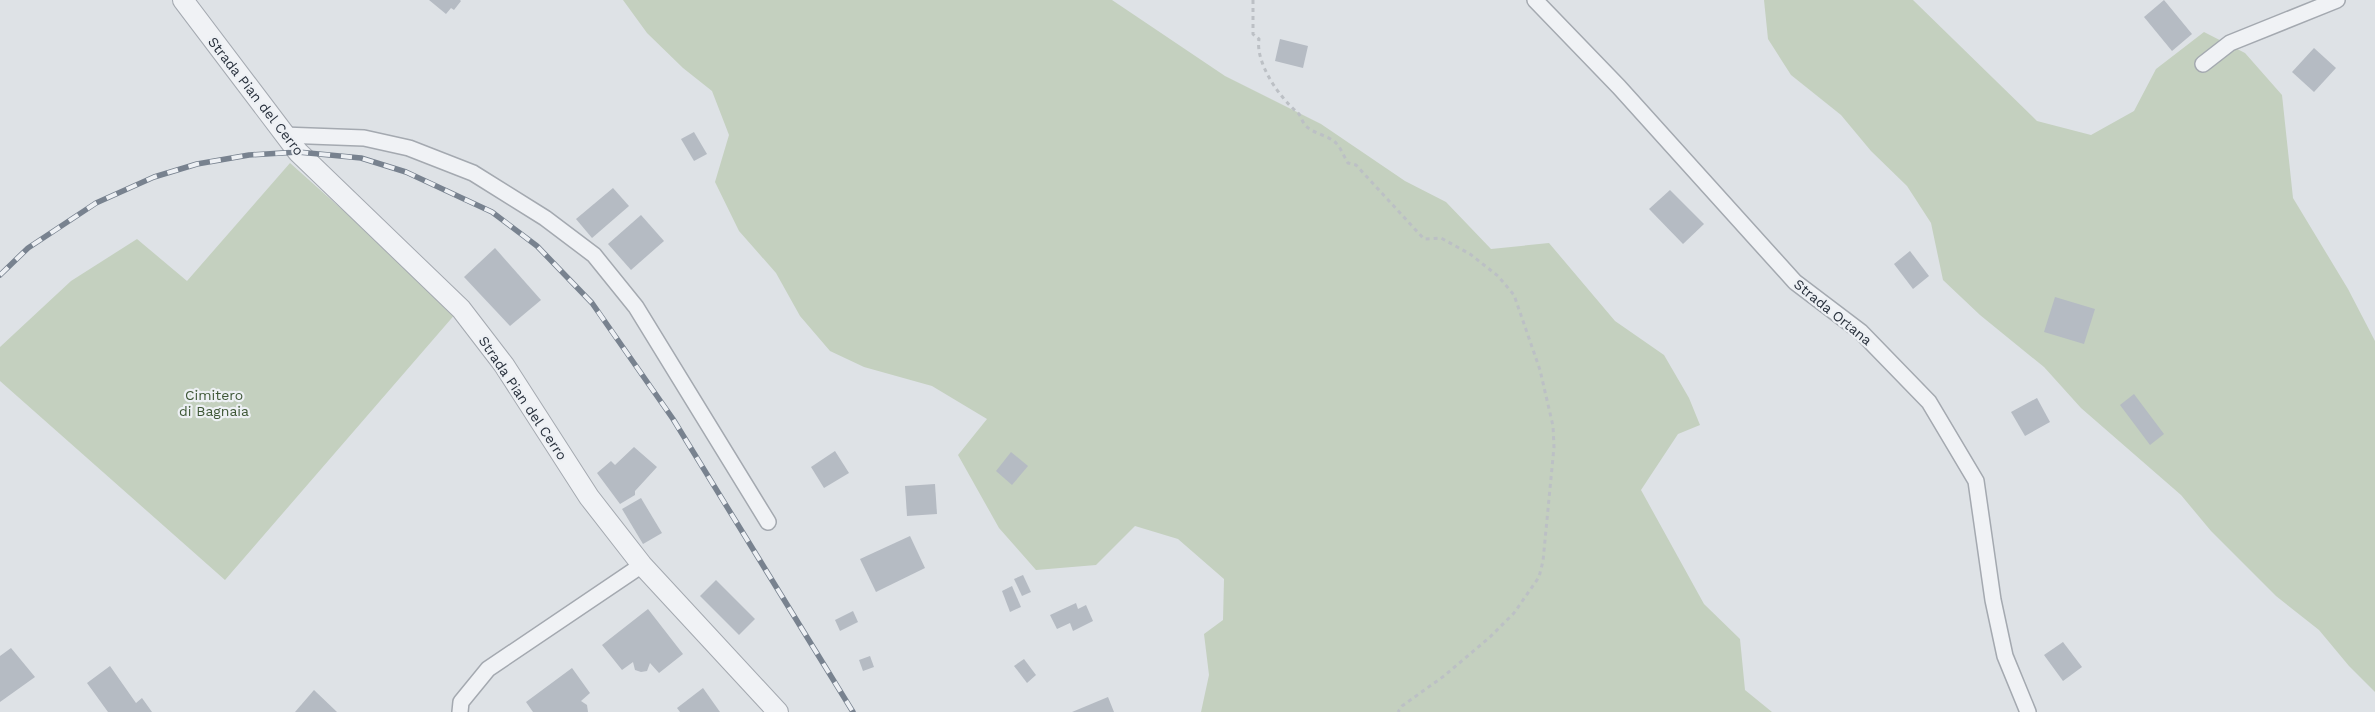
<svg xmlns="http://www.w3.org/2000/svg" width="2375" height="712" font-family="'Work Sans',sans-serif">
	<rect width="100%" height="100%" fill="#dee2e6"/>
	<g fill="#c4d0bf">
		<path d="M623,0H1112L1225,76L1321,124L1405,181L1446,202L1491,249L1549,243L1615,321L1664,355L1689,398L1700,425L1678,434L1641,490L1704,604L1740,639L1745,690L1772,712H1201L1209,675L1204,634L1223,620L1224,579L1178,539L1135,526L1096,565L1036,570L999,528L958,455L987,419L932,386L864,367L830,351L800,316L776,273L739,231L715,182L729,135L712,91L683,68L647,33Z"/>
		<path d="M1764,0H1913L2037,121L2091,135L2134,111L2156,69L2204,32L2245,53L2282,95L2293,198L2348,289L2375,341V692L2349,666L2319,630L2276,596L2211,531L2181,495L2081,408L2044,367L1980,315L1943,280L1931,223L1907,186L1871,151L1841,115L1791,75L1768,39Z"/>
		<path d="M290,163L457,312L225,580L0,381V347L71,281L137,239L187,281Z"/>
	</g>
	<g fill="#b5bbc3">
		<path d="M429,0H460L461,1L454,10L451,8L446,14Z"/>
		<path d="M2164,0L2192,34L2172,51L2144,17Z"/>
		<path d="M1280,39L1308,46L1303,68L1275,61Z"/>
		<path d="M2314,48L2336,68L2314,92L2292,72Z"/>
		<path d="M694,132L707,154L694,161L681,139Z"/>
		<path d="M613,188L629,206L592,238L576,219Z"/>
		<path d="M1670,190L1704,224L1683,244L1649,209Z"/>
		<path d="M641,215L664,241L631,270L608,244Z"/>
		<path d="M495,248L541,300L510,326L464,277Z"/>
		<path d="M1910,251L1929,276L1913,289L1894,264Z"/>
		<path d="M2055,297L2095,309L2084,344L2044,332Z"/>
		<path d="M2134,394L2164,434L2150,445L2120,405Z"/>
		<path d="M2037,398L2050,422L2025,436L2011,412Z"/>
		<path d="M634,447L657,467L635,491V495L620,504L597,473L611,461L615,465Z"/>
		<path d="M835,451L849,473L824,488L811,467Z"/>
		<path d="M1011,452L1028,466L1012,485L996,471Z"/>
		<path d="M935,484L937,514L907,516L905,486Z"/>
		<path d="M641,498L662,533L643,544L622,509Z"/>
		<path d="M910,536L925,568L876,592L860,559Z"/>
		<path d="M1023,575L1031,592L1022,596L1014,579Z"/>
		<path d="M716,580L755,619L739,635L700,596Z"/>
		<path d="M1012,586L1021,607L1010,612L1002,591Z"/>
		<path d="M1076,603L1078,609L1086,605L1093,621L1073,631L1070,623L1057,629L1050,615Z"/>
		<path d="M648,609L683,654L659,673L650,663L647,671L641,672L635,670L633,662L622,670L602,645Z"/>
		<path d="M853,611L858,622L840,631L835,620Z"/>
		<path d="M2063,642L2082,667L2063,681L2044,655Z"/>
		<path d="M11,648L35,677L0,702V656Z"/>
		<path d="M870,656L874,667L863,671L859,660Z"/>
		<path d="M1024,659L1036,675L1027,683L1014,666Z"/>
		<path d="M110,666L136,703L142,698L152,712H108L87,683Z"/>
		<path d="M572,668L590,693L581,701L587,705L588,712H533L526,702Z"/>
		<path d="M703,688L720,712H680L677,708Z"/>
		<path d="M314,690L337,712H295Z"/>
		<path d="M1108,697L1114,712H1072Z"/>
	</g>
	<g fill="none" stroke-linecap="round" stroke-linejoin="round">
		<defs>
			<g id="minor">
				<path d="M1535,0L1619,87L1795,282L1861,332L1929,402L1976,481L1993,600L2005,656L2028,712"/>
				<path d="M2203,64L2230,43L2337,0"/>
				<path d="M283,135L364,138L409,148L473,173L545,218L594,255L636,307L768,522"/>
				<path d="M460,712L461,702L488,669L642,565"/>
			</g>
			<path id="tertiary" d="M183,0L298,152L461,309L504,365L589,497L642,565L778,712"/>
		</defs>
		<use href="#minor" stroke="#a4a9b0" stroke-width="18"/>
		<use href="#tertiary" stroke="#a4a9b0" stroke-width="22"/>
		<path stroke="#bcc0c5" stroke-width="3" stroke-dasharray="4 4" stroke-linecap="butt" d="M1253,0V34L1259,39C1255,63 1280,98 1297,112C1301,115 1302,122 1305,125C1313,134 1328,135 1336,143C1341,148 1344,157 1348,163L1356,165L1424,239L1441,238L1470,254L1498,276L1514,295L1540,370L1553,426L1554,447L1543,561L1539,577L1514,613L1490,637L1444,676L1402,706L1398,712"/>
		<use href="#minor" stroke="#f0f2f5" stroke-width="15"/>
		<use href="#tertiary" stroke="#f0f2f5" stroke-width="20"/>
		<defs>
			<path id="rail" d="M0,275L28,248L96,203L154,177L197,164L249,155L298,152L361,158L406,172L492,212L537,246L592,303L673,419L853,712"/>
		</defs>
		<use href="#rail" stroke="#78828f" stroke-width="5.5"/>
		<use href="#rail" stroke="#edf0f4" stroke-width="4" stroke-dasharray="11" stroke-linecap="butt"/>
	</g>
	<g text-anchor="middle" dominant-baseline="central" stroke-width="4.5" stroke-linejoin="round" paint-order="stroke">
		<g font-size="14" fill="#28303c" stroke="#edf0f4">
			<text transform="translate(256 96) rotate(52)">Strada Pian del Cerro</text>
			<text transform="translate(1833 312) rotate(39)">Strada Ortana</text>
			<text transform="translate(523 398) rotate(56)">Strada Pian del Cerro</text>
		</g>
		<g font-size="14" fill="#3e5736" stroke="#edf0f4">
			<text x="214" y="395">Cimitero<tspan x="214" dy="16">di Bagnaia</tspan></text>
		</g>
	</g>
</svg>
